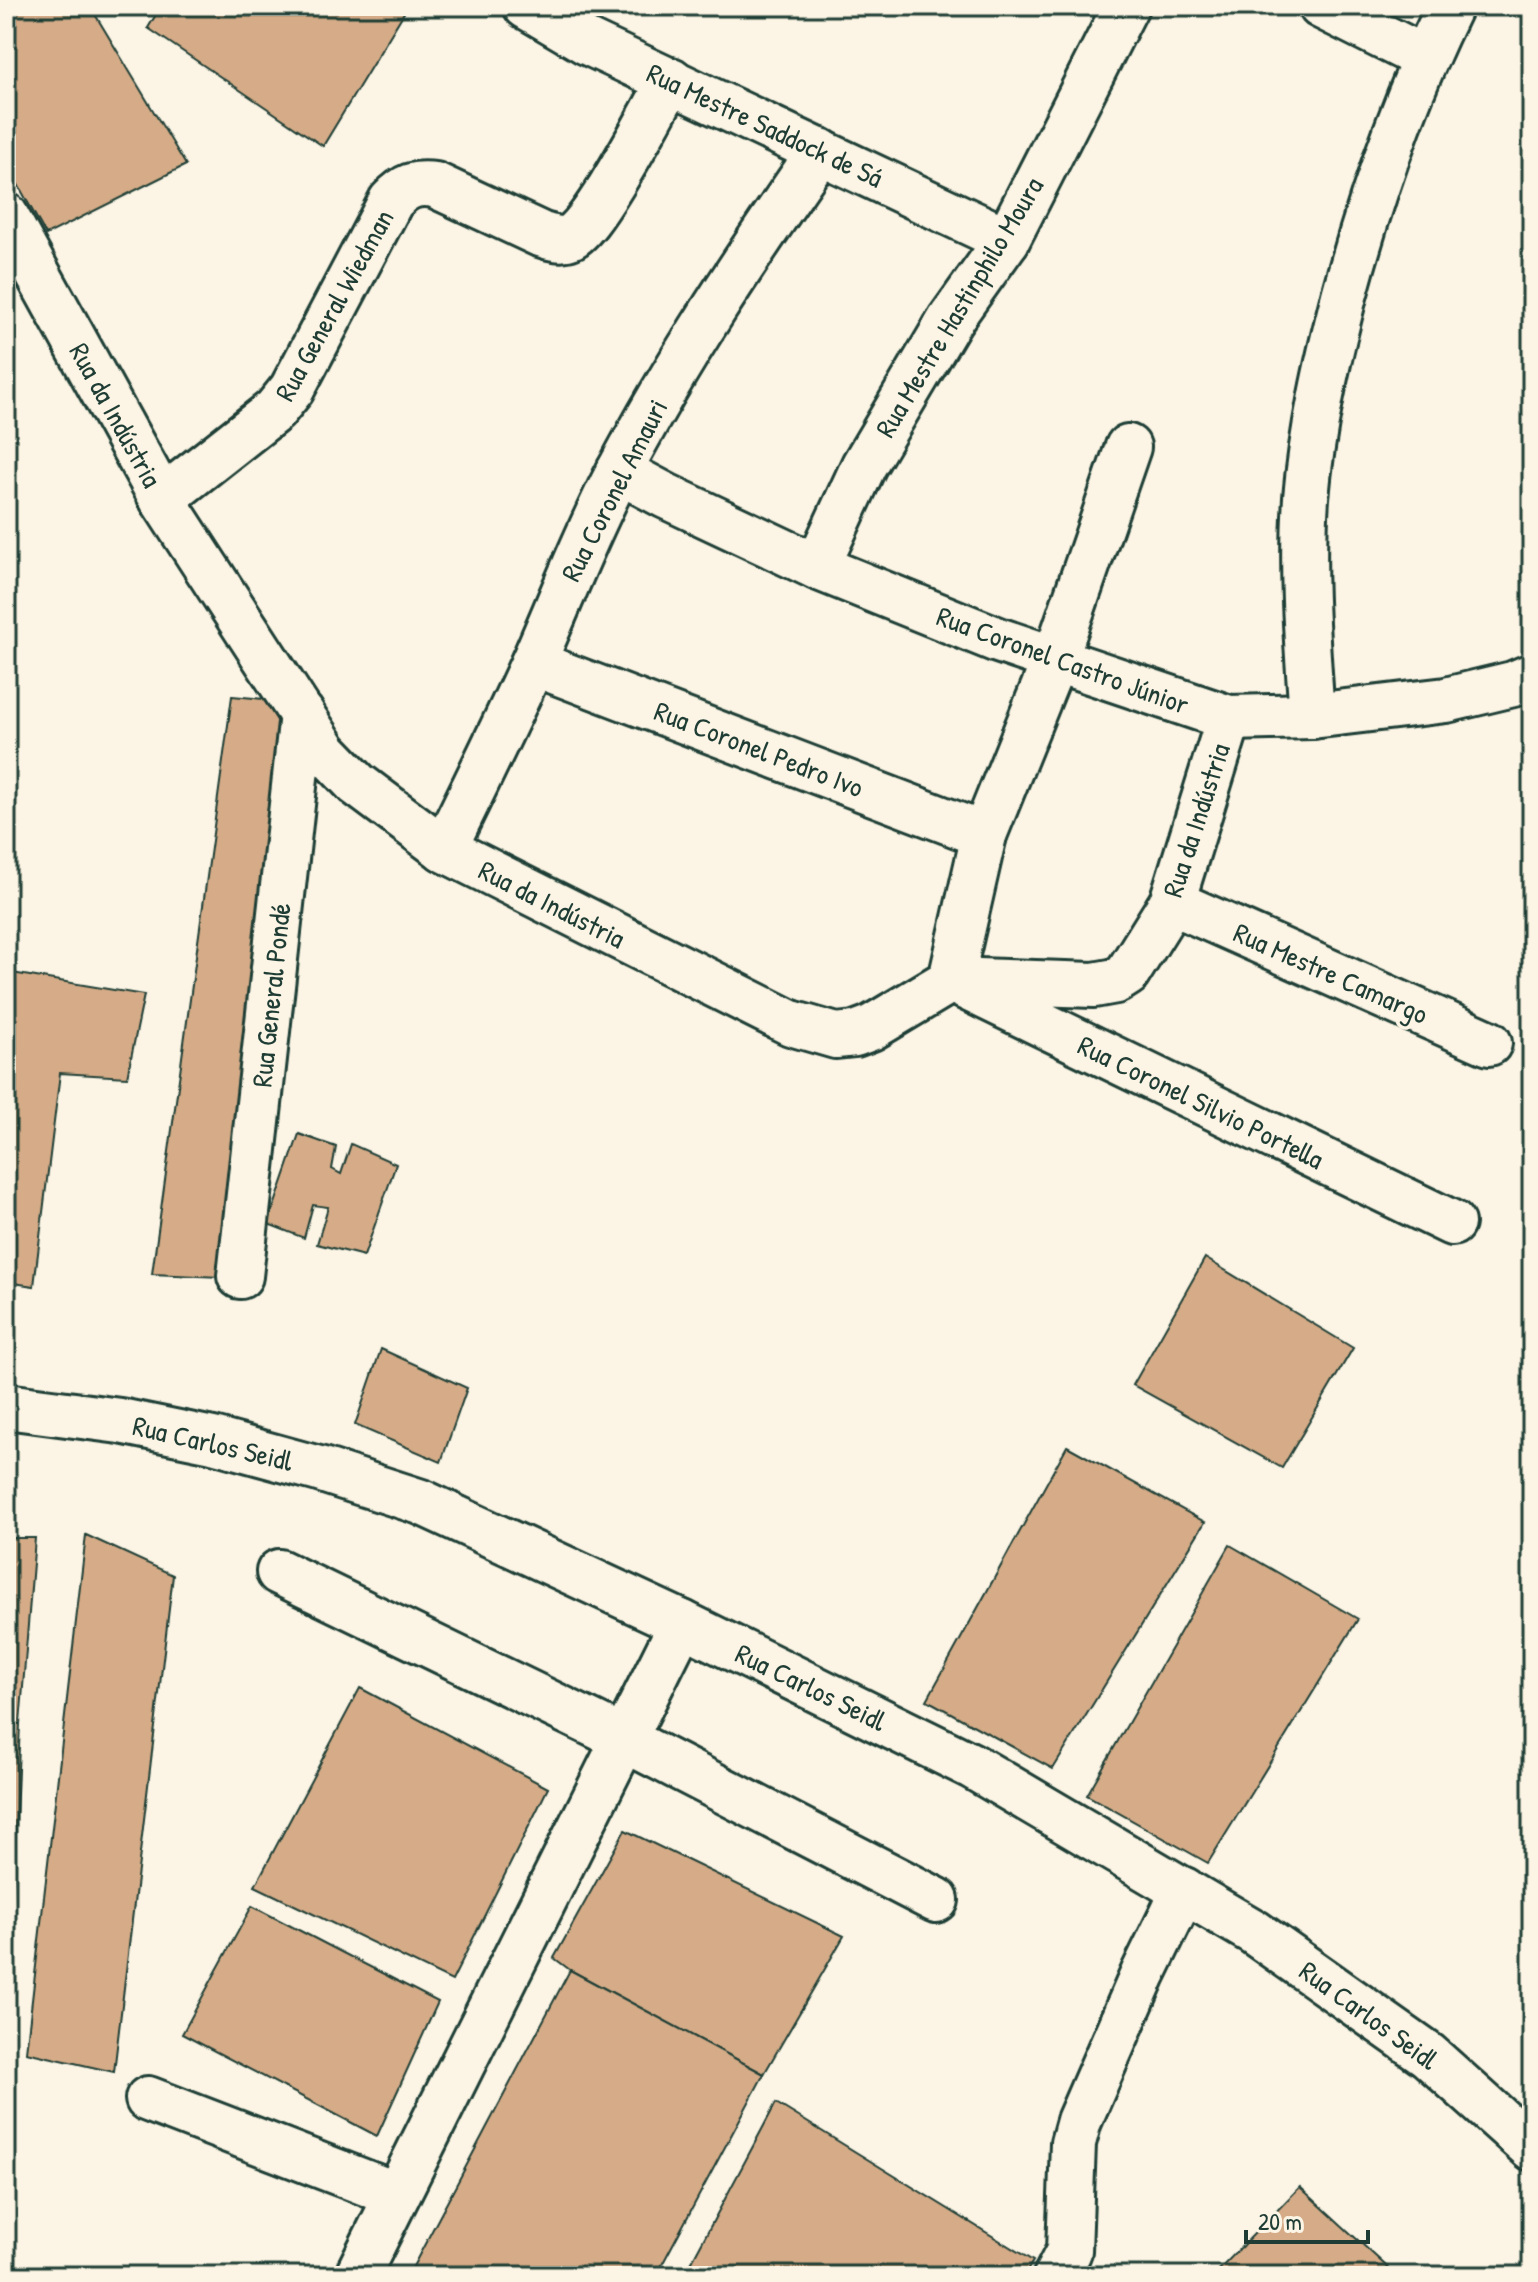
<svg xmlns="http://www.w3.org/2000/svg" width="1538" height="2282" font-family="'Patrick Hand',sans-serif">
	<rect width="100%" height="100%" fill="#fcf5e5"/>
	<filter id="ink" filterUnits="userSpaceOnUse"><feTurbulence type="fractalNoise" baseFrequency=".0125" numOctaves="2"/><feDisplacementMap in="SourceGraphic" scale="16" xChannelSelector="R" yChannelSelector="G"/><feConvolveMatrix kernelMatrix="1 2 1 2 8 2 1 2 1" color-interpolation-filters="sRGB"/></filter>
	<g filter="url(#ink)">
		<g fill="#d6ac88" stroke="#1f3d34" stroke-width="2">
			<path d="M6,6H90L186,165L46,235L6,163Z"/>
			<path d="M161,6H408L323,146L148,28Z"/>
			<path d="M232,696L285,701L221,1277L152,1274Z"/>
			<path d="M6,972L144,995L127,1077L60,1073L34,1286L6,1282Z"/>
			<path d="M299,1134L336,1147L332,1169L341,1174L351,1144L396,1164L364,1256L317,1244L328,1207L313,1205L304,1238L268,1224Z"/>
			<path d="M1205,1258L1353,1348L1282,1468L1133,1385Z"/>
			<path d="M381,1349L467,1388L441,1462L355,1425Z"/>
			<path d="M1067,1446L1205,1522L1053,1769L927,1700Z"/>
			<path d="M86,1535L173,1575L114,2072L26,2052Z"/>
			<path d="M6,1538H35L20,1724L6,1723Z"/>
			<path d="M1230,1545L1358,1619L1208,1863L1087,1795Z"/>
			<path d="M360,1688L548,1788L452,1981L255,1886Z"/>
			<path d="M6,1723L20,1724L12,1908H6Z"/>
			<path d="M625,1830L844,1936L764,2074L570,1970L554,1958Z"/>
			<path d="M252,1906L438,2002L377,2136L182,2034Z"/>
			<path d="M570,1970L764,2074L656,2276H408Z"/>
			<path d="M776,2103L1033,2261L1024,2276H684Z"/>
			<path d="M1300,2187L1397,2276H1213Z"/>
		</g>
		<g fill="none" stroke-linecap="round" stroke-linejoin="round">
			<defs>
				<g id="minor">
					<path d="M526,6L587,42L1007,240"/>
					<path d="M1321,6L1425,58"/>
					<path d="M6,216L162,499L326,752L357,784L444,849L791,1023L836,1036L855,1034L871,1028L951,980L1094,985L1116,981L1127,974L1172,902L1229,718"/>
					<path d="M1128,447L1055,659L984,835L951,980L1452,1223"/>
					<path d="M619,471L666,496L817,567L998,640L1229,718L1312,716L1446,700L1513,684L1532,676"/>
					<path d="M162,499L275,410L292,389L391,201C405,186 415,182 435,185L540,234C549,237 561,241 570,237C593,229 655,107 671,80"/>
					<path d="M817,567L864,465L950,320L1007,240L1126,6"/>
					<path d="M533,663L984,835"/>
					<path d="M1312,716C1307,643 1301,572 1306,498C1312,429 1327,363 1344,296C1371,196 1404,99 1450,6"/>
					<path d="M444,849C474,787 505,725 533,663C561,600 585,536 617,475C676,362 748,255 820,151"/>
					<path d="M1172,902L1489,1043"/>
					<path d="M240,1276L302,714"/>
					<path d="M6,1406L120,1421L213,1440L319,1469L421,1502L682,1623L972,1766L1254,1932L1428,2055L1532,2148"/>
					<path d="M279,1572L624,1739L936,1900"/>
					<path d="M148,2099L397,2195"/>
					<path d="M357,2276L682,1623"/>
					<path d="M1056,2276L1069,2251L1073,2143L1079,2121L1143,1974L1184,1890"/>
				</g>
			</defs>
			<use href="#minor" stroke="#1f3d34" stroke-width="50"/>
			<use href="#minor" stroke="#fcf5e5" stroke-width="44"/>
		</g>
	</g>
	<g text-anchor="middle" dominant-baseline="central" stroke-width="7" stroke-linejoin="round" paint-order="stroke">
		<g font-size="28" fill="#1f3d34" stroke="#fcf5e5">
			<text transform="translate(765 125) rotate(25)">Rua Mestre Saddock de Sá</text>
			<text transform="translate(334 305) rotate(-61)">Rua General Wiedman</text>
			<text transform="translate(959 307) rotate(-59)">Rua Mestre Hastinphilo Moura</text>
			<text transform="translate(116 415) rotate(61)">Rua da Indústria</text>
			<text transform="translate(614 490) rotate(-63)">Rua Coronel Amauri</text>
			<text transform="translate(1063 660) rotate(20)">Rua Coronel Castro Júnior</text>
			<text transform="translate(759 749) rotate(21)">Rua Coronel Pedro Ivo</text>
			<text transform="translate(1196 820) rotate(-72)">Rua da Indústria</text>
			<text transform="translate(552 904) rotate(27)">Rua da Indústria</text>
			<text transform="translate(1331 973) rotate(24)">Rua Mestre Camargo</text>
			<text transform="translate(271 995) rotate(-84)">Rua General Pondé</text>
			<text transform="translate(1201 1102) rotate(26)">Rua Coronel Silvio Portella</text>
			<text transform="translate(213 1443) rotate(13)">Rua Carlos Seidl</text>
			<text transform="translate(811 1687) rotate(26)">Rua Carlos Seidl</text>
			<text transform="translate(1369 2015) rotate(36)">Rua Carlos Seidl</text>
		</g>
	</g>
	<rect width="1538" height="2282" fill="none" stroke="#fcf5e5" stroke-width="32"/>
	<rect x="16" y="16" width="1506" height="2250" fill="none" stroke="#1f3d34" stroke-width="3" filter="url(#ink)"/>
	<path d="M1246 2230v12h122v-12" fill="none" stroke="#1f3d34" stroke-width="4"/>
	<text x="1258" y="2230" font-size="24" fill="#1f3d34" stroke="#fcf5e5" stroke-width="6" paint-order="stroke">20 m</text>
</svg>
